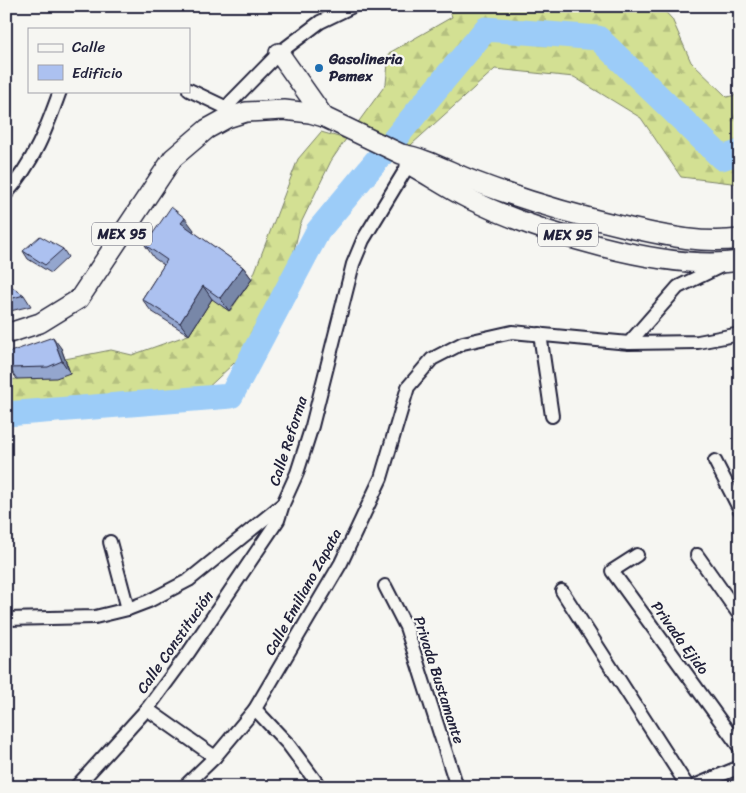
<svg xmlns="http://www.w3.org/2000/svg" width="746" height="793" font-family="Sriracha,sans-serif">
	<defs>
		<pattern id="forest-firs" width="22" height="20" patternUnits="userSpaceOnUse" patternTransform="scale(1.25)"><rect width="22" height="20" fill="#d3e093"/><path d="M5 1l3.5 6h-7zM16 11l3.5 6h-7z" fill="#b5c080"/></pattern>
	</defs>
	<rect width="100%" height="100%" fill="#f6f6f2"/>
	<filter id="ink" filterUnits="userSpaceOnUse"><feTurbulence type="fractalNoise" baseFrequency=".02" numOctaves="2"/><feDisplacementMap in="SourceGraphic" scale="10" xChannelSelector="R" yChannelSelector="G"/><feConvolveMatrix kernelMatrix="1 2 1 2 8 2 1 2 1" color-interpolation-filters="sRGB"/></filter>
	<g filter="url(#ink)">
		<path fill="url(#forest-firs)" stroke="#7a8167" d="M448,6H660L672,19L691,62L727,97L740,94V184L681,177L641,118L574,77L495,69L401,154L346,139L331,161L300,225L285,290L249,349L202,393L148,410L6,411V380L17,379L65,359L111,350L132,355L188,335L212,298L230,311L252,279L298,159L321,132L346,139L386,84L389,53L452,17Z"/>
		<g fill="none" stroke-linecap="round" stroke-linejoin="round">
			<path stroke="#9cccf8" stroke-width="25" d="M6,414L231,396L318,231L486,29L598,38L722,158L740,152"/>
			<defs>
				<g id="street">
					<path d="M189,90L229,109"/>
					<path d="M227,118L231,102L279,53L320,22L353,6"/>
					<path d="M6,194C34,162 46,130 60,91"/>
					<path d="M540,334L552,416"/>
					<path d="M629,343L678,287L721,266"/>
					<path d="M715,461L740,510"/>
					<path d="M110,542L128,609"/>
					<path d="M637,555L612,571L740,748"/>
					<path d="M697,555L740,616"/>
					<path d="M385,586L406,627L457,787"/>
					<path d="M562,591L688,787"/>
					<path d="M6,619L95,617L128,609L149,601L189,580L283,504L297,473L312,426L353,264L363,240L412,159"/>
					<path d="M147,709L215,757"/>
					<path d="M255,709L288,744L320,787"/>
					<path d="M76,787L147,709L189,652L278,520L283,504"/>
					<path d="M184,787L215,757L255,709L341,563L381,478L408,387L432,359L463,343L512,332L629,343L698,342L740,334"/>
					<path d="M692,787L740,767"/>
				</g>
				<g id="primary">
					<path d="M279,53L324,117"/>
					<path d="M410,165C430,176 449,189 469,199C537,232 665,272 740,261"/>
					<path d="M6,334L40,323L79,299L173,158L207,129L227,118L246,112L284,110L310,113L324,117L401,154C427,158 451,173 476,182C526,201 578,216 630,228C667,236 702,244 740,239"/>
				</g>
			</defs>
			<use href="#street" stroke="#22223b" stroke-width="16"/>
			<use href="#primary" stroke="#22223b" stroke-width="22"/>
			<use href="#street" stroke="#f6f6f2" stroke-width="12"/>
			<use href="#primary" stroke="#f6f6f2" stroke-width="19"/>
		</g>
		<g fill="#94a6ce" stroke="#22223b">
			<path d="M740,19V40L736,35Z"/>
			<path d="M194,230L193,232L243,267L252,279L229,311L212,299L189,335L151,311L142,299L164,265L154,258L145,245Z"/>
			<path d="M63,249L68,257L51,273L28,259L23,251Z"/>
			<path d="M6,283L24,295L31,306L6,312Z"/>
			<path d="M61,348L70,373L56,378L17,379L9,368Z"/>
		</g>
		<g fill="#7887a8" stroke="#22223b">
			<path d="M185,218L194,230L190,236L181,223Z"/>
			<path d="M243,267L252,279L229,311L220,298Z"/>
			<path d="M203,286L212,299L189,335L180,323Z"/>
			<path d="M53,337L61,348L70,373L62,361Z"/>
		</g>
		<g fill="#acc1f0" stroke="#22223b">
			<path d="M740,19V34L736,35L733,21Z"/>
			<path d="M171,207L185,218L181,223L243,267L220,298L203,286L180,323L142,299L167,260L145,245Z"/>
			<path d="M40,236L63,249L45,265L23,251Z"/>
			<path d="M6,283L24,295L6,300Z"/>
			<path d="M53,337L62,361L48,367L9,368L7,353Z"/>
		</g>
	</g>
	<circle fill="#1f6fb2" stroke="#f6f6f2" stroke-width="2" cx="319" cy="68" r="5"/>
	<g text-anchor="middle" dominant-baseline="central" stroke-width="4.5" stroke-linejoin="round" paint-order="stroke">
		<g fill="#f6f6f2" stroke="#626272" stroke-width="1">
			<rect x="92" y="222.5" width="60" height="23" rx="4"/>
			<rect x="538" y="223.5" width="60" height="23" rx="4"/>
		</g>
		<g font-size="14" font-weight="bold" fill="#22223b">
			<text x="122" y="234">MEX 95</text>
			<text x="568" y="235">MEX 95</text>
		</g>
		<g font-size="15" font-weight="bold" fill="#22223b" stroke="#f6f6f2" text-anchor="start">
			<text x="329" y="59">Gasolineria<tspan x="329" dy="17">Pemex</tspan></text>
		</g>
		<g font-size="15" fill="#22223b" stroke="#f6f6f2">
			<text transform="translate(288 441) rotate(-72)">Calle Reforma</text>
			<text transform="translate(303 592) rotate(-61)">Calle Emiliano Zapata</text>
			<text transform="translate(680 638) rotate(54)">Privada Ejido</text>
			<text transform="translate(175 642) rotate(-55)">Calle Constitución</text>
			<text transform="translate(439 680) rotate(72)">Privada Bustamante</text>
		</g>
	</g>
	<rect width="746" height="793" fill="none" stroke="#f6f6f2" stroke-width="25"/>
	<rect x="12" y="12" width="721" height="768" fill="none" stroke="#22223b" stroke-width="2" filter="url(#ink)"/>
	<rect x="28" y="28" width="162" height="65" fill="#f6f6f2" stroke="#a1a1a9"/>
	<rect x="38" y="44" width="25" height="8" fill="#f6f6f2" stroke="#a1a1a9"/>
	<text x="72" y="52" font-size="15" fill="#22223b">Calle</text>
	<rect x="38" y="65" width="25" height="15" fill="#acc1f0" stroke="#a1a1a9"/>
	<text x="72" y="78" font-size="15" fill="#22223b">Edificio</text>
</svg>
